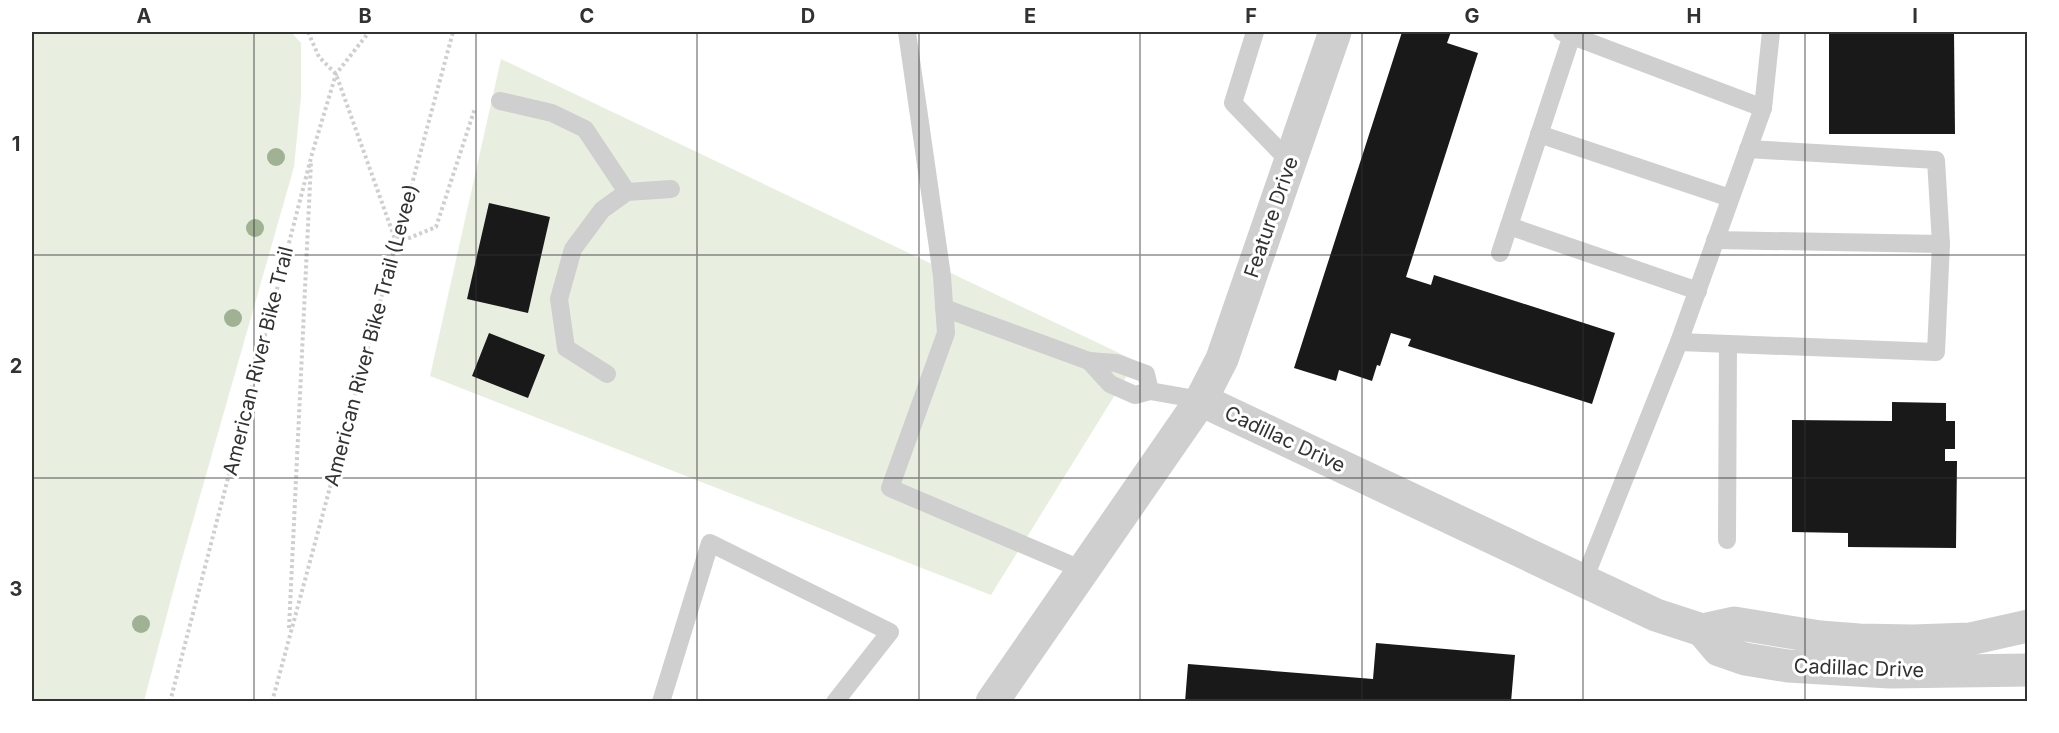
<svg xmlns="http://www.w3.org/2000/svg" width="2059" height="733" font-family="Inter,sans-serif">
	<rect width="100%" height="100%" fill="#fff"/>
	<g fill="#e8efe0">
		<path d="M32,32H291L301,43V97L294,167L178,573L144,701H32Z"/>
		<path d="M501,59L1136,361L991,595L430,376Z"/>
	</g>
	<g fill="#191919">
		<path d="M1402,32H1451L1447,43L1478,53L1406,277L1431,285L1434,275L1615,333L1592,404L1408,346L1411,339L1391,333L1380,366L1377,365L1372,381L1339,370L1336,381L1294,368Z"/>
		<path d="M1829,32H1954L1955,134H1829Z"/>
		<path d="M489,203L550,217L528,313L467,299Z"/>
		<path d="M489,333L545,355L528,398L472,376Z"/>
		<path d="M1892,402L1946,403V421H1955V449H1945V461H1957L1956,548L1848,547V533L1792,532V420L1892,421Z"/>
		<path d="M1376,643L1515,655L1511,702H1185L1188,664L1373,679Z"/>
	</g>
	<g fill="none" stroke-linecap="round" stroke-linejoin="round">
		<g stroke="#cfcfcf" stroke-width="4" stroke-dasharray="3 3" stroke-linecap="butt">
			<path d="M308,32L319,57L336,74L396,242"/>
			<path d="M397,243L436,227L475,108"/>
			<path d="M289,628L311,162"/>
			<path d="M170,702L312,154L336,74L369,32"/>
			<path d="M272,702L453,32"/>
		</g>
		<g stroke="#cfcfcf" stroke-width="18">
			<path d="M907,32L942,276L946,333L890,488L1083,570"/>
			<path d="M1255,32L1233,103L1290,162"/>
			<path d="M1562,32L1763,108"/>
			<path d="M500,101L552,113L585,129L627,192"/>
			<path d="M1539,134L1730,198"/>
			<path d="M1509,226L1698,291"/>
			<path d="M1715,240L1941,244"/>
			<path d="M1500,253L1573,32"/>
			<path d="M944,308L1089,361L1116,363L1146,374L1150,391"/>
			<path d="M1679,342L1936,352L1941,244L1936,160L1748,149"/>
			<path d="M1089,361L1110,384L1135,395L1150,391L1201,400"/>
			<path d="M607,374L566,348L559,299L573,249L602,210L627,192L671,189"/>
			<path d="M1727,540L1728,344"/>
			<path d="M1584,580L1679,342L1763,108L1771,32"/>
			<path d="M661,702L710,543L890,632L835,702"/>
		</g>
		<g stroke="#cfcfcf" stroke-width="33">
			<path d="M1201,400L1222,359L1335,32"/>
			<path d="M1702,630L1734,623L1820,637L1859,640L1913,641L1970,639L2028,626"/>
			<path d="M992,702L1201,400L1656,615L1702,630L1719,650L1745,659L1788,666L1890,672L2028,670"/>
		</g>
	</g>
	<g fill="#a1b194">
		<circle cx="276" cy="157" r="9"/>
		<circle cx="255" cy="228" r="9"/>
		<circle cx="233" cy="318" r="9"/>
		<circle cx="141" cy="624" r="9"/>
	</g>
	<path fill="none" stroke="#323232" stroke-width="1.5" stroke-opacity="0.55" d="M254,32V702M476,32V702M697,32V702M919,32V702M1140,32V702M1362,32V702M1583,32V702M1805,32V702M32,255H2028M32,478H2028"/>
	<g text-anchor="middle" dominant-baseline="central" stroke-width="6" stroke-linejoin="round" paint-order="stroke">
		<g font-size="20" fill="#323232" stroke="#fff">
			<text transform="translate(1271 217) rotate(-71)">Feature Drive</text>
			<text transform="translate(371 335) rotate(-75)">American River Bike Trail (Levee)</text>
			<text transform="translate(258 361) rotate(-76)">American River Bike Trail</text>
			<text transform="translate(1285 439) rotate(25)">Cadillac Drive</text>
			<text transform="translate(1859 668) rotate(2)">Cadillac Drive</text>
		</g>
	</g>
	<rect width="2059" height="733" fill="none" stroke="#ffffff" stroke-width="66"/>
	<rect x="33" y="33" width="1993" height="667" fill="none" stroke="#323232" stroke-width="2"/>
	<g font-size="20" text-anchor="middle" font-weight="bold" fill="#323232">
		<text x="144" y="23">A</text>
		<text x="365" y="23">B</text>
		<text x="587" y="23">C</text>
		<text x="808" y="23">D</text>
		<text x="1030" y="23">E</text>
		<text x="1251" y="23">F</text>
		<text x="1472" y="23">G</text>
		<text x="1694" y="23">H</text>
		<text x="1915" y="23">I</text>
		<text x="16" y="151">1</text>
		<text x="16" y="373">2</text>
		<text x="16" y="596">3</text>
	</g>
</svg>
